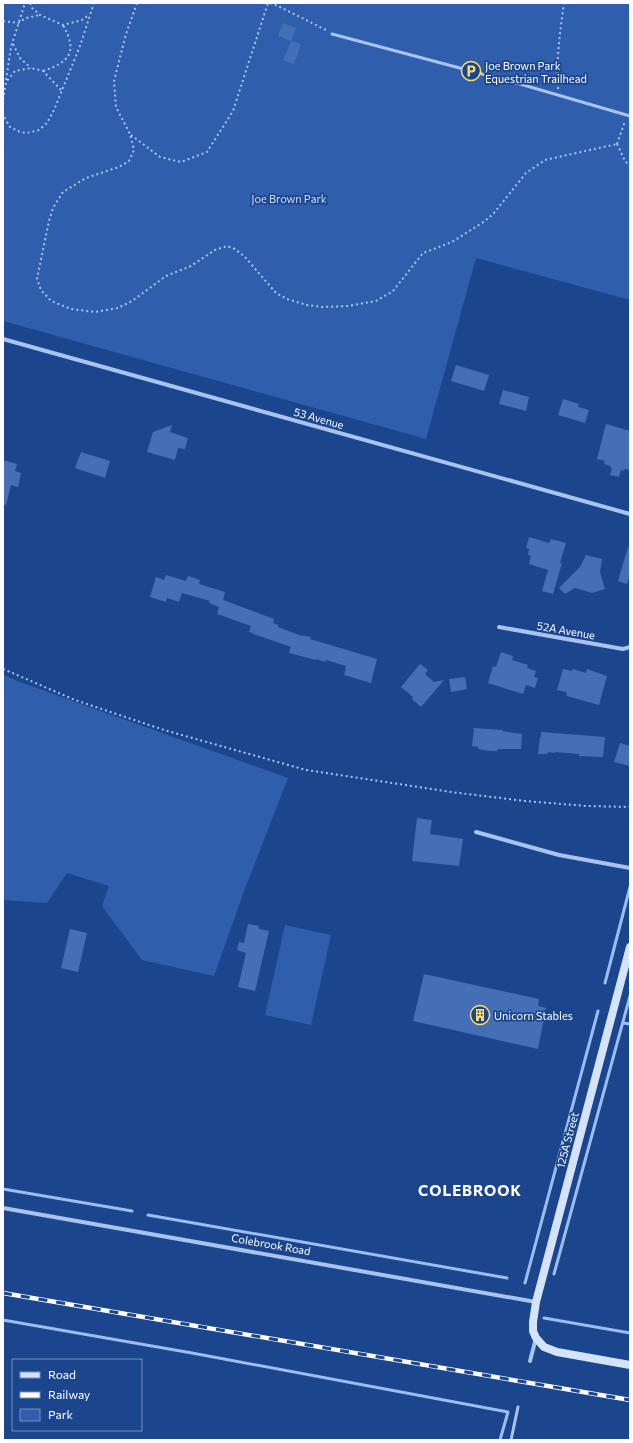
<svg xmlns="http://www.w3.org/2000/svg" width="633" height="1443" font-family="Commissioner,sans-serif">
	<rect width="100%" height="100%" fill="#1b468e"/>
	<g fill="#2e5eac">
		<path d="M3,3H630V300L476,258L426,439L3,321Z"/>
		<path d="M3,674L17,681L288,778L243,894L214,976L142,960L102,906L109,886L67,873L47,903L3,900Z"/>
		<path d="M285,925L331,935L311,1025L265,1015Z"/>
	</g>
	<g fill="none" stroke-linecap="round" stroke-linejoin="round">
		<g stroke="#9cbdf0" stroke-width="3">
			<path d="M605,983L630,887"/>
			<path d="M623,1023L630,1024"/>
			<path d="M3,1189L132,1211"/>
			<path d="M148,1215L507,1278"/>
			<path d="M554,1274L630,996"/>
			<path d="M525,1283L598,1011"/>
			<path d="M544,1318L630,1333"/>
			<path d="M3,1320L192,1353L508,1412L500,1440"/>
		</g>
	</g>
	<g fill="#446fb6">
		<path d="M283,23L296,28L291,41L301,44L296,59L293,64L283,60L291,41L278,36Z"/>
		<path d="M456,365L489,375L484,391L451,381Z"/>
		<path d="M503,390L529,397L526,411L499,404Z"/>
		<path d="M563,399L579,404L578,407L589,410L585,423L558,415Z"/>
		<path d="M606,424L630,431V470L624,469L623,471L621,470L619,477L610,475L612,468L610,467V466L604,464L605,461L597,459Z"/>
		<path d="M172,425L170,432L188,438L185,449L178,448L175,460L147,452L153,432Z"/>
		<path d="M81,452L110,461L105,478L75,468Z"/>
		<path d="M3,460L17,464L15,471L21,473L18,487L11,485L6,505L3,504Z"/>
		<path d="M529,537L549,543L551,539L566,543L560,563H562L553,594L542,591L548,570L529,564L531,556L528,555L529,549L526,548Z"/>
		<path d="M628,547L630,548V575L627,584L618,581Z"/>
		<path d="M586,555L602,559L600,572L605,589L592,593L575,588L565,594L559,588L580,567Z"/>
		<path d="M166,575L186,581L188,576L200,580L199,584L225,592L223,600L274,619L273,623L278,625V627L299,635L311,637L310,639L377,659L371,683L344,675L346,666L326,660L325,662L316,659V660L289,653L291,647L253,634V633L249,632L251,626L217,614L219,607L209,603L210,601L182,593L179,602L167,598L166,602L150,597L156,577L164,580Z"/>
		<path d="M501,652L513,656L512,660L528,665L527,668L536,671L534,677L538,678L535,688L526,685L523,694L488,683L493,666L496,667Z"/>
		<path d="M420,664L428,670L425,674L434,682L444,680L421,707L412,699L413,697L401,687Z"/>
		<path d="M563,669L572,671L573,669L586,673L587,669L607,676L599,705L567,696L566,692L557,690Z"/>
		<path d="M465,677L467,689L451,692L449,679Z"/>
		<path d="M474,728L503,730L502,731L522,734L521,749H498L497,751H490L478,749V747L472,746Z"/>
		<path d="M541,732L605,737L603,757L579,756V754L555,752V753L548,752V754H538L540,737H541Z"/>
		<path d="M620,743L630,746V766L614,762Z"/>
		<path d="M417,818L432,820L430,834L463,839L459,866L412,861Z"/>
		<path d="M248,924L259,926V929L269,931L255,991L238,987L246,953L237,950L239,942L244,943Z"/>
		<path d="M70,929L87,933L78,972L61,968Z"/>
		<path d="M424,974L539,999L538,1006L546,1008L538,1049L413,1021Z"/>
	</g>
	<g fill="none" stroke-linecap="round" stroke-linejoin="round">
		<g stroke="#a9c3ee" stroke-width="2" stroke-dasharray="2 3" stroke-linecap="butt">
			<path d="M30,3L32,8L40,15L63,25L82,20L89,15"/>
			<path d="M137,3L126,34L114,81L116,107L130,134L134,150L129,161L119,167L86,178L63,192L53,208L49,221L37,279L41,290L51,301L71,309L95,312L118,308L132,301L166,276L191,266L215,250L227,246L235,249L245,257L276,293L287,299L307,305L322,307L348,306L376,301L393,291L423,253L452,242L485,221L494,213L526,173L545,160L617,144"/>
			<path d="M270,3L278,6L326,30"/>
			<path d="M3,21L18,23L26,18L40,15"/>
			<path d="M13,44L20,58L31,68"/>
			<path d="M43,71C70,62 78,52 63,25"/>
			<path d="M6,80L11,47L25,3"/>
			<path d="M558,89C556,60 560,32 564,3"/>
			<path d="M61,90L43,71L31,68L15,71L6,82L3,101V115L10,127L20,132L27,133L39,130L47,123L54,110L80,46L94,3"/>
			<path d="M131,135L160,157L181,162L207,152L233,111L268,3"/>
			<path d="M617,144L625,121"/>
			<path d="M617,144L618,146L625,161L630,166"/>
			<path d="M3,669L75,700L164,730L306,770L451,792L525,801L587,806L630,807"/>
		</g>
		<g stroke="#a9c3ee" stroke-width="3">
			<path d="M332,34L520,84L630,116"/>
			<path d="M511,1440L518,1407"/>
		</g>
		<g stroke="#a9c3ee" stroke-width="4">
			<path d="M3,339L630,514"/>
			<path d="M499,627L623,649L630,647"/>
			<path d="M476,832L559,855L630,868"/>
			<path d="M3,1208L536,1302"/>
			<path d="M530,1361L536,1338"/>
		</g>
		<path stroke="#d5e3fa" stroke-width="8" d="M630,947L536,1302L533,1322V1331L536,1338L544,1347L557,1352L630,1365"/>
		<defs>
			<path id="rail" d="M3,1293L630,1400"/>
		</defs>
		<use href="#rail" stroke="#fff" stroke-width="4.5"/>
		<use href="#rail" stroke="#1b468e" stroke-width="3" stroke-dasharray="9" stroke-linecap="butt"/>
	</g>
	<defs>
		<symbol id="parking-ring" viewBox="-11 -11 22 22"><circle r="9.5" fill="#1b468e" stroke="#fedd66" stroke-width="1.5"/><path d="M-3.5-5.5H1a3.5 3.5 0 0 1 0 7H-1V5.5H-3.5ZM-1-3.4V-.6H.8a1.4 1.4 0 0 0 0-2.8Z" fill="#fedd66"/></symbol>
		<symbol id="building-ring" viewBox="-11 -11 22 22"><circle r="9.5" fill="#1b468e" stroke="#fedd66" stroke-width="1.5"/><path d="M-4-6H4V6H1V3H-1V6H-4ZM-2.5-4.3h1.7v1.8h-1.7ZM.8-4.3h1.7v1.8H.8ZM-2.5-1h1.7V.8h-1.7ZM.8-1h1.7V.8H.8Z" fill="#fedd66"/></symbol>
	</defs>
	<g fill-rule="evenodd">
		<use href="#parking-ring" x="460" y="60" width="22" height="22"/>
		<use href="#building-ring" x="469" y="1004" width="22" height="22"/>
	</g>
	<g text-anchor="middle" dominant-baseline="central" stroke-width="3.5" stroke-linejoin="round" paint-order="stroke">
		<g font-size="11" fill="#fff" stroke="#1b468e" text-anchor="start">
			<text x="485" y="65">Joe Brown Park<tspan x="485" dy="13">Equestrian Trailhead</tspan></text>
			<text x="494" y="1015">Unicorn Stables</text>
		</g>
		<g font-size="11" fill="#cedffa" stroke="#1b468e">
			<text x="289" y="198">Joe Brown Park</text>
		</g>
		<g font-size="11" fill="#fff" stroke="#1b468e">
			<text transform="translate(319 418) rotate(16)">53 Avenue</text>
			<text transform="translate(566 630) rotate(10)">52A Avenue</text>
			<text transform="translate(567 1140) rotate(-75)">125A Street</text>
			<text transform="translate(271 1244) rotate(10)">Colebrook Road</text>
		</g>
		<g font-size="15" font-weight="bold" letter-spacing="1" fill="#fff" stroke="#1b468e">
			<text x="470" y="1190">COLEBROOK</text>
		</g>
	</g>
	<rect width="633" height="1443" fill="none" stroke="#ffffff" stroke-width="8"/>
	<rect x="12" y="1359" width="130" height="72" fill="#1b468e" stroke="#7690bb"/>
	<rect x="20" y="1372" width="20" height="6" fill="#d5e3fa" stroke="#7690bb"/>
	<text x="48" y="1379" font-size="12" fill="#ffffff">Road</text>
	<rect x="20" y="1392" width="20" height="6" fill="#ffffff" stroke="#7690bb"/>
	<text x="48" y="1399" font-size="12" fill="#ffffff">Railway</text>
	<rect x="20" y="1409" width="20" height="12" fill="#2e5eac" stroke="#7690bb"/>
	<text x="48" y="1419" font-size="12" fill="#ffffff">Park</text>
</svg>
